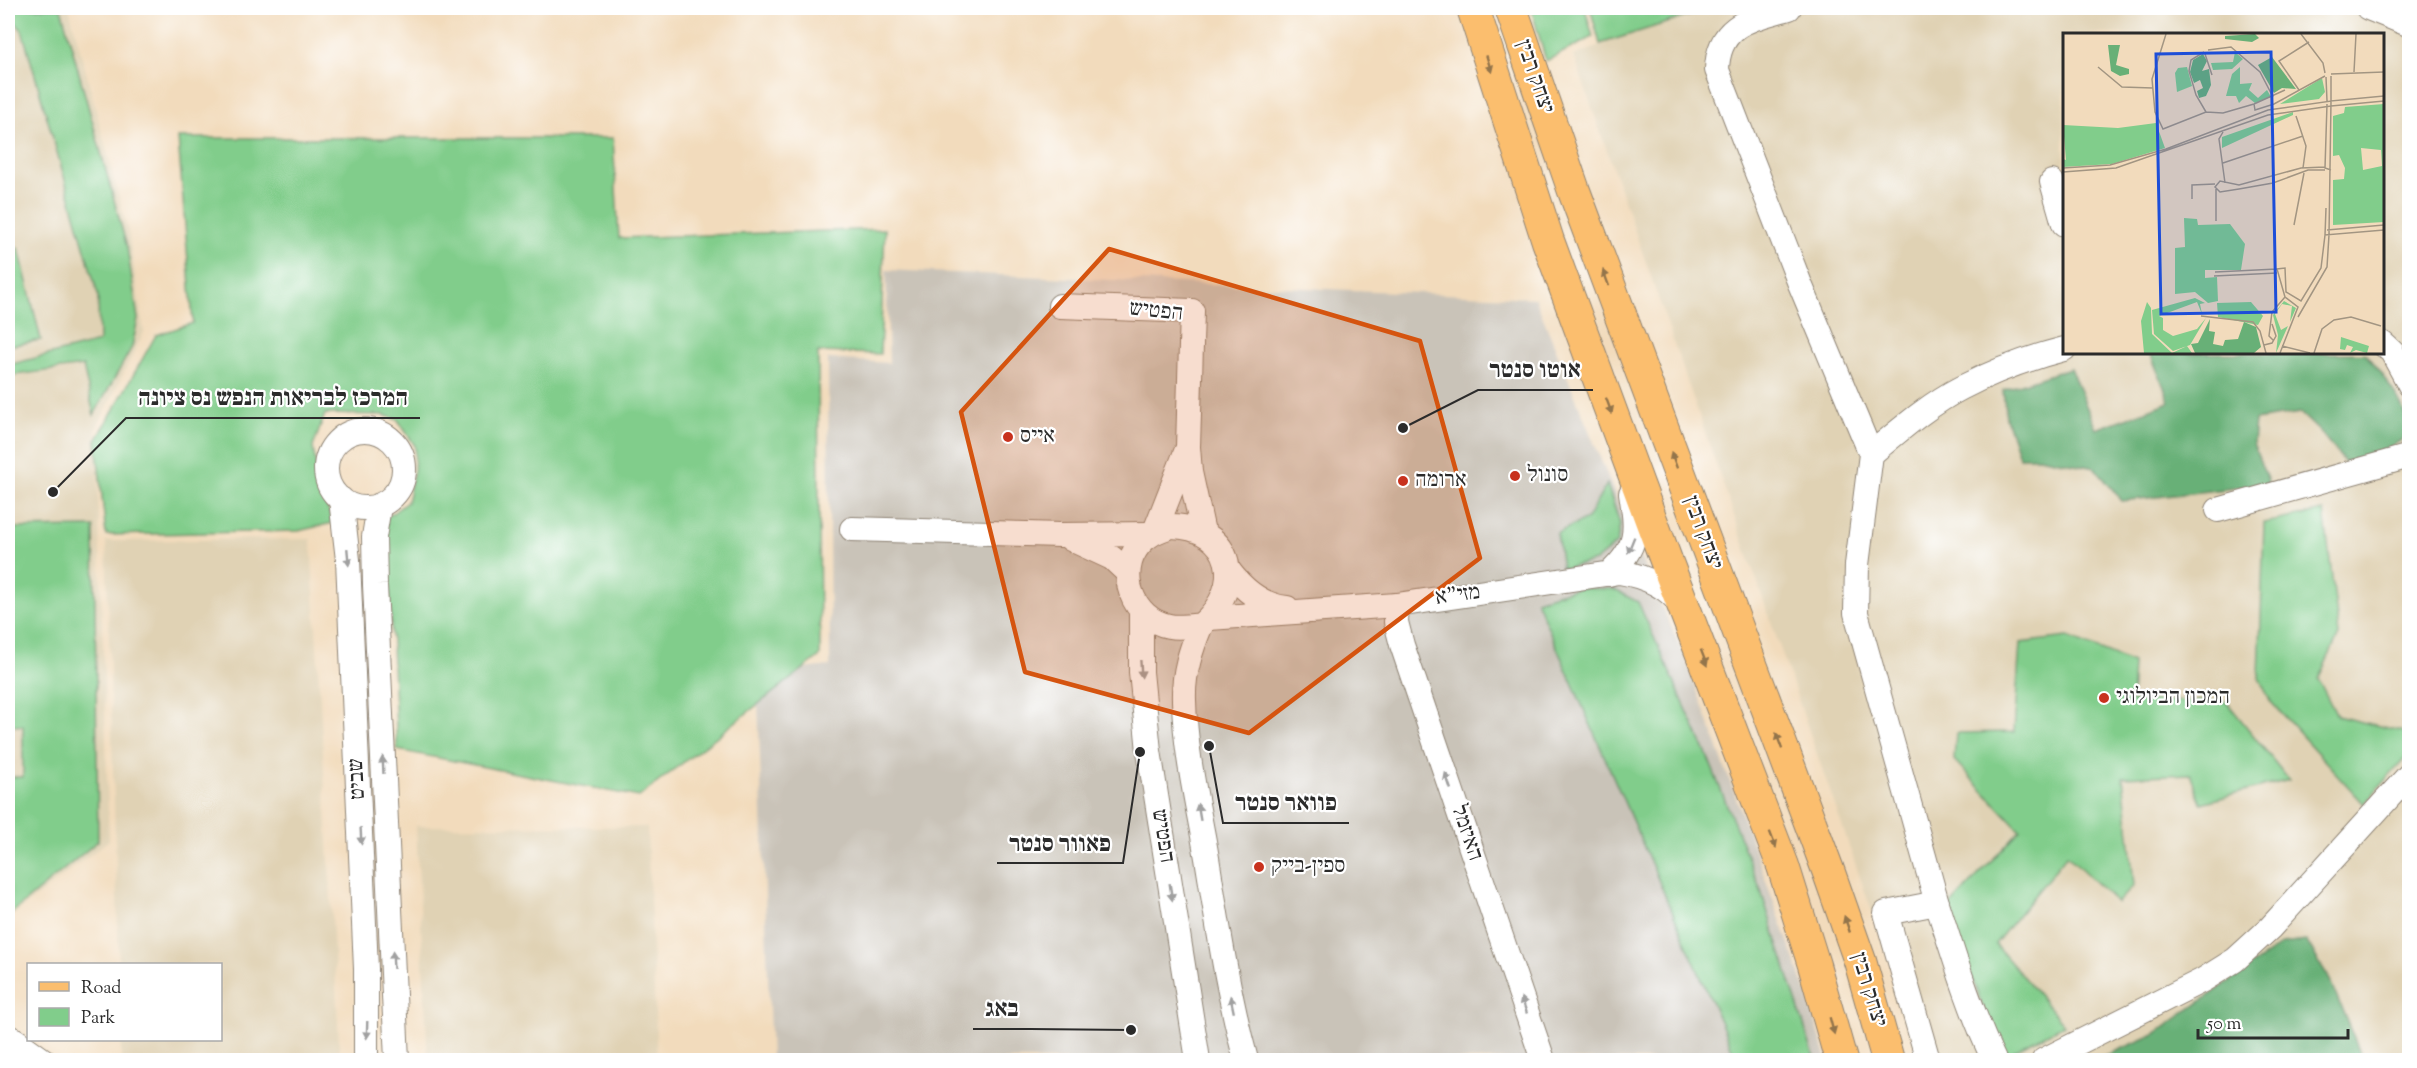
<svg xmlns="http://www.w3.org/2000/svg" width="2417" height="1068" font-family="'Sorts Mill Goudy','Frank Ruhl Libre',serif">
	<rect width="100%" height="100%" fill="#fff"/>
	<filter id="ink" filterUnits="userSpaceOnUse"><feTurbulence type="fractalNoise" baseFrequency=".0167" numOctaves="2"/><feDisplacementMap in="SourceGraphic" scale="12" xChannelSelector="R" yChannelSelector="G"/><feConvolveMatrix kernelMatrix="1 2 1 2 8 2 1 2 1" color-interpolation-filters="sRGB"/></filter>
	<filter id="wash" filterUnits="userSpaceOnUse"><feTurbulence type="fractalNoise" baseFrequency=".008" numOctaves="4" result="noise"/><feDisplacementMap in="SourceGraphic" scale="24" xChannelSelector="R" yChannelSelector="G"/><feGaussianBlur stdDeviation="1.35" result="paint"/><feColorMatrix in="noise" values="0 0 0 0 0 0 0 0 0 0 0 0 0 0 0 0 0 1.4 0 .05"/><feComposite in="paint" operator="in"/></filter>
	<g filter="url(#wash)">
		<rect width="100%" height="100%" fill="#f2dbbc"/>
		<g fill="#e0d2b4" fill-rule="evenodd">
			<path d="M8,8H69L129,236L144,332L96,429L109,840L8,919Z"/>
			<path d="M1696,8H2409V1060H1928L1918,1044L1574,56ZM2064,34H2382V352H2064Z"/>
			<path d="M311,539L340,1060H121V1040H220V964H119L106,541Z"/>
			<path d="M416,826L647,827L657,1060H428Z"/>
		</g>
		<path fill="#c9c3b8" d="M886,270L1535,298L1652,585L1684,655L1809,999L1827,1060H771L757,674L830,666L828,359L889,363Z"/>
		<g fill="#81cd8b" stroke="#567c5b" stroke-width="1.5">
			<path d="M8,8H61L127,247L138,319L132,347L94,415L83,366L8,376V365L99,342L98,295L22,30L8,14Z"/>
			<path d="M1531,8H1585L1593,37L1546,61Z"/>
			<path d="M1590,8H1713L1600,44Z"/>
			<path d="M178,138H613L619,238L885,229L880,354L818,352L820,656L639,797L397,750L386,518L407,502L414,470L415,446L398,420L383,415L325,414L313,447L319,484L333,523L298,531L106,535L96,441L156,335L193,323Z"/>
			<path d="M8,244L19,249L41,340L8,346Z"/>
			<path d="M1607,484L1620,524L1617,543L1595,561L1562,569L1557,533L1587,519Z"/>
			<path d="M2324,511L2339,635L2318,679L2337,716L2409,733V753L2364,804L2271,702L2259,678L2264,523Z"/>
			<path d="M94,527L98,841L8,916V777H23V726L8,725V528Z"/>
			<path d="M1578,588L1613,589L1638,602L1707,755L1760,888L1815,1060H1737L1536,600Z"/>
			<path d="M2068,637L2133,663L2131,701H2226L2289,780L2201,803L2190,774L2123,777L2134,885L2117,903L2067,855L1995,944L2064,1025L2002,1057L1946,910L2020,830L1954,760L1956,733L2014,732L2020,643Z"/>
		</g>
		<g fill="#68b077" stroke="#4a6e51" stroke-width="1.5">
			<path d="M2150,353H2365C2382,376 2409,405 2409,435L2389,448L2347,465L2321,433L2300,413L2255,420L2253,444L2269,484L2122,501L2095,468L2039,457H2019L2006,418L2003,390L2070,368L2096,429L2170,402Z"/>
			<path d="M2306,941L2328,976L2360,1053L2367,1060H2096L2155,1034L2282,944Z"/>
		</g>
	</g>
	<g filter="url(#ink)">
		<g fill="none" stroke-linecap="round" stroke-linejoin="round">
			<defs>
				<g id="minor">
					<path d="M1789,8C1752,19 1718,23 1717,70L1800,284L1871,454L1857,565L1856,613L1937,903L1886,913L1928,1060"/>
					<path d="M2368,8L2410,25"/>
					<path d="M2052,182L2064,224"/>
					<path d="M1060,306L1192,311L1188,447L1190,472L1203,532"/>
					<path d="M2382,343L2392,352L2410,385"/>
					<circle cx="365" cy="469" r="39"/>
					<path d="M1871,454C1899,431 1928,405 1961,388C1994,371 2029,358 2064,349"/>
					<path d="M341,499L348,560L366,969V1060"/>
					<path d="M379,506L374,537L375,585L397,1060"/>
					<path d="M2218,510L2410,456"/>
					<path d="M1171,526C1234,527 1246,587 1201,625C1191,626 1179,628 1169,626C1132,619 1116,573 1139,545C1148,534 1159,530 1171,526Z"/>
					<path d="M852,529L1060,535L1150,534"/>
					<path d="M1155,531L1186,452"/>
					<path d="M1071,539L1112,558L1128,573"/>
					<path d="M1229,571C1243,589 1263,606 1287,608"/>
					<path d="M1609,574C1639,547 1637,531 1631,493"/>
					<path d="M1397,605L1396,622L1402,645L1543,1060"/>
					<path d="M1141,611V672L1149,751L1198,1060"/>
					<path d="M1209,618L1397,605L1619,572C1644,576 1668,585 1683,608"/>
					<path d="M1201,625C1191,649 1183,673 1184,700C1185,753 1198,806 1207,858C1218,926 1228,994 1246,1060"/>
					<path d="M1937,903C1954,956 1970,1010 1994,1060"/>
					<path d="M8,1037L15,1040L43,1060"/>
					<path d="M2044,1060L2203,980L2235,960L2270,928L2410,774"/>
				</g>
				<g id="major">
					<path d="M1473,8L1548,241L1667,563L1783,866L1814,965L1841,1060"/>
					<path d="M1511,8L1574,191L1829,873L1860,961L1888,1060"/>
				</g>
			</defs>
			<use href="#minor" stroke="#8e8374" stroke-width="26"/>
			<use href="#major" stroke="#8e8374" stroke-width="34"/>
			<use href="#minor" stroke="#fff" stroke-width="24"/>
			<use href="#major" stroke="#fbbe6e" stroke-width="32"/>
		</g>
		<defs><path id="oneway-solid" d="M-6-.8H1V-3.2L6.5 0L1 3.2V.8H-6Z" transform="scale(1.5)"/></defs>
		<g fill="#93744c">
			<use href="#oneway-solid" transform="translate(1489 64) rotate(73)"/>
			<use href="#oneway-solid" transform="translate(1606 278) rotate(-110)"/>
			<use href="#oneway-solid" transform="translate(1609 406) rotate(70)"/>
			<use href="#oneway-solid" transform="translate(1674 460) rotate(-110)"/>
			<use href="#oneway-solid" transform="translate(1704 658) rotate(69)"/>
			<use href="#oneway-solid" transform="translate(1779 741) rotate(-110)"/>
			<use href="#oneway-solid" transform="translate(1773 840) rotate(69)"/>
			<use href="#oneway-solid" transform="translate(1847 924) rotate(-109)"/>
			<use href="#oneway-solid" transform="translate(1832 1026) rotate(75)"/>
		</g>
		<g fill="#a0a0a0">
			<use href="#oneway-solid" transform="translate(1631 545) rotate(112)"/>
			<use href="#oneway-solid" transform="translate(348 557) rotate(85)"/>
			<use href="#oneway-solid" transform="translate(1141 669) rotate(86)"/>
			<use href="#oneway-solid" transform="translate(383 765) rotate(-93)"/>
			<use href="#oneway-solid" transform="translate(1448 781) rotate(-109)"/>
			<use href="#oneway-solid" transform="translate(1199 812) rotate(-100)"/>
			<use href="#oneway-solid" transform="translate(361 836) rotate(87)"/>
			<use href="#oneway-solid" transform="translate(1171 892) rotate(81)"/>
			<use href="#oneway-solid" transform="translate(393 960) rotate(-93)"/>
			<use href="#oneway-solid" transform="translate(1232 1004) rotate(-102)"/>
			<use href="#oneway-solid" transform="translate(1524 1005) rotate(-109)"/>
			<use href="#oneway-solid" transform="translate(367 1030) rotate(92)"/>
		</g>
	</g>
	<path fill="#d5540f" fill-opacity="0.2" stroke="#d5540f" stroke-width="4.5" stroke-linejoin="round" d="M1109,249L1420,341L1480,558L1249,733L1025,672L961,412Z"/>
	<g fill="#c8321e" stroke="#fff" stroke-width="2">
		<circle cx="1008" cy="437" r="6"/>
		<circle cx="1515" cy="476" r="6"/>
		<circle cx="1403" cy="481" r="6"/>
		<circle cx="2104" cy="698" r="6"/>
		<circle cx="1259" cy="867" r="6"/>
	</g>
	<g text-anchor="middle" dominant-baseline="central" stroke-width="4.5" stroke-linejoin="round" paint-order="stroke">
		<g font-size="22" fill="#2b2b2b" stroke="#fff">
			<text transform="translate(1534 77) rotate(71)">יצחק רבין</text>
			<text transform="translate(1156 312) rotate(6)">הפטיש</text>
			<text transform="translate(1702 533) rotate(70)">יצחק רבין</text>
			<text transform="translate(1458 596) rotate(-8)">מזי"א</text>
			<text transform="translate(358 779) rotate(-93)">שביט</text>
			<text transform="translate(1466 833) rotate(71)">האיזמל</text>
			<text transform="translate(1162 836) rotate(81)">הפטיש</text>
			<text transform="translate(1868 990) rotate(73)">יצחק רבין</text>
		</g>
		<g font-size="22" fill="#2b2b2b" stroke="#fff" text-anchor="start">
			<text x="1020" y="437">אייס</text>
			<text x="1527" y="476">סונול</text>
			<text x="1415" y="481">ארומה</text>
			<text x="2116" y="698">המכון הביולוגי</text>
			<text x="1271" y="867">ספין-בייק</text>
		</g>
	</g>
	<g transform="translate(2063 33)">
		<rect width="321" height="321" fill="#f2dbbc"/>
		<path d="M172,19L180,26L169,36L150,37L148,30L170,29ZM124,34L129,53L114,59L112,40L115,35ZM177,34V51L189,50L186,57L195,65L204,57L208,64L192,70L183,63L176,70L173,63H163L169,41ZM259,45L262,59L256,66L217,71ZM321,71V189L270,192V147L281,146L282,135L276,122L270,123V83L281,80L282,74ZM298,115L318,117L319,133L300,137ZM230,79V82L159,115V104ZM93,90L102,115L49,131L0,134V126L3,127L0,92L55,95ZM121,185L134,186L135,192L167,191L182,211L178,237H142V245L154,244L155,268L145,270L132,259L112,261V215L122,214ZM132,265L142,270L137,271L139,281L134,269L96,283L100,285V297L110,303L134,296L143,285L127,312L110,318L91,301L89,277ZM221,268L233,275L227,289L229,273L219,271L212,281L218,297L225,293L213,320L215,302L210,282ZM84,269L88,275L89,301L109,320L124,313L129,320H81L78,288ZM188,269L200,283L195,292L155,284L154,270ZM278,304L306,313L304,320L293,317L287,320L290,314L284,312L282,317L277,316Z" fill="#81cd8b" fill-rule="evenodd"/>
		<path d="M192,1L196,5L189,9L162,6V3ZM45,12H57L53,32L66,36V41L57,43L48,38ZM140,21L144,28L139,38L146,36L148,52L143,63L136,65L134,58L140,55L137,47L131,50L127,39L130,27ZM209,24L233,56L219,55L211,60L195,32ZM147,286L146,298L152,299L150,311L160,313L162,307L175,306L181,289L193,294L198,314L191,320H132L128,311L135,310Z" fill="#68b077"/>
		<path fill="none" stroke="#a29582" stroke-width="1.5" d="M103,1L89,46L92,79L100,96L143,79L160,80L191,71L192,77L211,71L262,43M238,1L260,30L262,40M145,17L168,14L197,39L210,64M141,19L128,27L126,38L133,62L143,79M142,21L149,42M35,34L59,54L90,55M291,39L293,1M268,41L321,39M268,43V68L321,63M263,44L264,68M236,57L216,28L246,9M191,71L222,57M264,71L262,135L268,137M268,73L321,68M233,83L243,113L240,135M160,99L156,106L162,150M160,130L240,103M262,134L238,135L176,152L157,148L152,154L157,159L176,156L210,150L245,137H262M0,135L47,132L103,116L205,77L268,68L266,202M0,139L53,135L205,82L268,73M153,156V188M129,166V152L152,151M263,175L262,202L321,197M231,192L241,140M264,197L321,192M152,239L214,236M151,243L214,240M138,283L190,289L197,298L203,320M235,284L264,234L266,202M210,307L206,303L209,279L222,264M201,312L209,310L213,303L209,291M219,313L247,320M217,320L235,274L222,264L214,236L222,235L223,259L238,268L258,235L262,202M251,320L259,296L271,287L288,284L318,293"/>
		<path fill="#1d4ed8" fill-opacity="0.15" stroke="#1d4ed8" stroke-width="3" d="M208,19L213,279L98,281L93,21Z"/>
		<rect width="321" height="321" fill="none" stroke="#2b2b2b" stroke-width="3"/>
	</g>
	<path fill="none" stroke="#2b2b2b" stroke-width="2" d="M1403 428L1478 390H1593M53 492L126 418H420M1209 746L1223 823H1349M1140 752L1123 863H997M1131 1030L1030 1029H973"/>
	<g fill="#2b2b2b" stroke="#fff" stroke-width="2">
		<circle cx="1403" cy="428" r="6"/>
		<circle cx="53" cy="492" r="6"/>
		<circle cx="1209" cy="746" r="6"/>
		<circle cx="1140" cy="752" r="6"/>
		<circle cx="1131" cy="1030" r="6"/>
	</g>
	<g font-size="24" text-anchor="middle" font-weight="bold" fill="#2b2b2b" stroke="#fff" stroke-width="4.5" stroke-linejoin="round" paint-order="stroke">
		<text x="1535" y="377">אוטו סנטר</text>
		<text x="273" y="405">המרכז לבריאות הנפש נס ציונה</text>
		<text x="1286" y="810">פוואר סנטר</text>
		<text x="1060" y="851">פאוור סנטר</text>
		<text x="1002" y="1016">באג</text>
	</g>
	<rect width="2417" height="1068" fill="none" stroke="#fff" stroke-width="30"/>
	<rect x="27" y="963" width="195" height="78" fill="#ffffff" stroke="#aaaaaa" stroke-width="1.5"/>
	<rect x="39" y="982" width="30" height="9" fill="#fbbe6e" stroke="#aaaaaa" stroke-width="1.5"/>
	<text x="81" y="993" font-size="18" fill="#2b2b2b">Road</text>
	<rect x="39" y="1008" width="30" height="18" fill="#81cd8b" stroke="#aaaaaa" stroke-width="1.5"/>
	<text x="81" y="1023" font-size="18" fill="#2b2b2b">Park</text>
	<path d="M2198 1029v9h150v-9" fill="none" stroke="#2b2b2b" stroke-width="3"/>
	<text x="2207" y="1029" font-size="18" fill="#2b2b2b" stroke="#ffffff" stroke-width="4.5" paint-order="stroke">50 m</text>
</svg>
